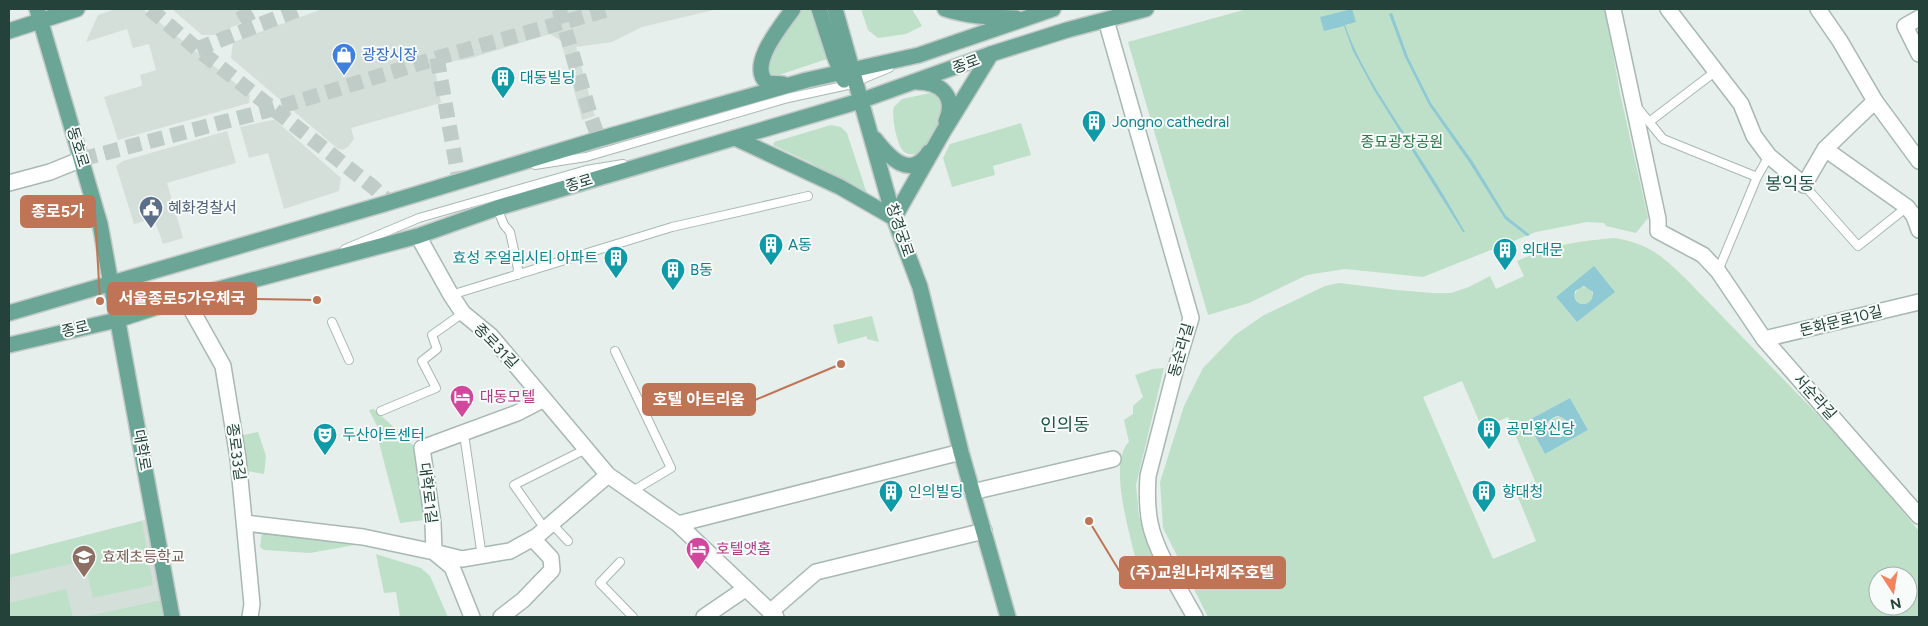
<svg xmlns="http://www.w3.org/2000/svg" width="1928" height="626" font-family="Figtree,'Noto Sans KR',sans-serif">
	<rect width="100%" height="100%" fill="#e6efeb"/>
	<g fill="#d4dfda">
		<path d="M115,9H143L250,95L249,103L118,140L104,97L141,86L142,83L140,75L156,70L149,44L133,48L127,29L86,42L98,15Z"/>
		<path d="M172,9H241L247,20L215,35H202Z"/>
		<path d="M322,9H718L642,27L612,42L576,47L595,116L582,120L561,41L550,34L468,59L434,64L441,103L351,128L354,139L348,147L342,150L338,149L231,58L233,42Z"/>
		<path d="M272,120H275L341,178L339,191L284,209L268,153L249,158L240,127Z"/>
		<path d="M227,131L236,163L167,183L183,238L163,244L154,218L134,224L116,166L123,161Z"/>
		<path d="M148,519L165,617H9V555Z"/>
	</g>
	<g fill="#bfe0c8" fill-rule="evenodd">
		<path d="M804,9H813L827,59L779,75L771,74L767,67L768,60L799,12Z"/>
		<path d="M861,9H912L922,26L906,34L878,38L868,30Z"/>
		<path d="M1247,9H1605L1620,93L1648,218L1636,233L1606,226L1604,223L1587,222L1536,232L1423,277L1345,269L1307,275L1249,303L1208,315L1128,42Z"/>
		<path d="M935,92L944,100C943,121 933,139 918,154C913,155 907,155 903,151C897,145 891,115 894,107L902,99Z"/>
		<path d="M1021,123L1031,155L993,166L995,175L952,187L943,158L950,144Z"/>
		<path d="M831,125L841,127L847,133L867,194L864,196L811,163L773,145L774,142Z"/>
		<path d="M1615,238C1649,244 1661,255 1685,278L1851,449L1919,531V617H1208L1163,528L1160,482L1184,406L1203,368L1235,335L1264,315L1325,286L1339,283L1397,290L1432,293H1451L1469,287L1490,276L1496,289L1524,276L1517,261C1553,245 1577,241 1615,238ZM1594,267L1614,292L1577,322L1556,297ZM1462,381L1482,428L1508,417L1535,481L1515,490L1536,541L1493,559L1423,397ZM1570,398L1588,430L1545,454L1527,421ZM1878,576H1908V606H1878Z"/>
		<circle cx="1584" cy="296" r="9"/>
		<path d="M872,316L879,342L867,339V336L838,344L833,325Z"/>
		<path d="M1164,368L1136,485L1139,516L1155,556H1135C1129,531 1108,462 1129,442L1124,420L1133,414V406L1143,397L1135,375L1153,369Z"/>
		<path d="M374,409L413,445L417,452L424,520L400,523L377,435L381,434L369,410Z"/>
		<circle cx="1558" cy="427" r="10"/>
		<path d="M258,432L266,456L264,474L247,471L243,435Z"/>
		<path d="M142,521L153,585L93,598L84,561L9,578V555Z"/>
		<path d="M262,532H265L355,545L310,553L264,550L260,547Z"/>
		<path d="M376,554L421,568L430,576L448,617H400L396,592L384,593Z"/>
		<path d="M66,589L73,617H9V603Z"/>
		<path d="M162,600L165,617H88V616Z"/>
	</g>
	<g fill="#8ec9d4" fill-rule="evenodd">
		<path d="M1352,9L1356,22L1345,25C1362,73 1392,113 1419,156C1435,180 1450,206 1465,232H1463L1374,90L1353,51L1344,26L1324,31L1320,17Z"/>
		<path d="M1392,13L1408,57L1431,103L1473,162L1506,216L1530,235L1527,236L1505,219L1469,162L1429,105L1405,57L1389,14Z"/>
		<path d="M1594,266L1615,292L1577,322L1556,297ZM1584,286L1593,292C1594,309 1571,308 1575,291Z"/>
		<path d="M1570,398L1588,430L1545,454L1527,421ZM1558,416C1565,418 1571,423 1567,431C1560,449 1532,423 1558,416Z"/>
	</g>
	<g fill="none" stroke-linecap="round" stroke-linejoin="round">
		<g stroke="#bfccc8" stroke-width="15" stroke-dasharray="15 8" stroke-linecap="butt">
			<path d="M150,9L197,49L373,187L389,202"/>
			<path d="M242,9L252,27"/>
			<path d="M559,9L591,117L599,139"/>
			<path d="M197,49L300,9"/>
			<path d="M437,58L459,180"/>
			<path d="M82,159L273,109L437,58L610,9"/>
		</g>
		<defs>
			<g id="lane">
				<path d="M1637,107L1663,139L1757,177"/>
				<path d="M1649,122L1716,71"/>
				<path d="M535,165L586,157L788,98L848,85L889,68"/>
				<path d="M1804,185L1858,246L1907,207"/>
				<path d="M497,208L504,225L510,232L518,269L517,275"/>
				<path d="M345,249L419,218L586,170L623,164"/>
				<path d="M1718,271L1757,177L1769,156"/>
				<path d="M451,295L672,227L808,196"/>
				<path d="M332,322L349,360"/>
				<path d="M615,351L671,468L631,492"/>
				<path d="M381,411L436,388L422,361L437,349L432,335L463,313"/>
				<path d="M464,434L482,557"/>
				<path d="M552,524L568,541"/>
				<path d="M545,529L514,485L586,449"/>
				<path d="M620,562L600,583L633,617"/>
			</g>
			<g id="street">
				<path d="M1613,9L1658,219V231L1703,255L1718,271L1764,339L1919,516"/>
				<path d="M1668,9L1741,104L1754,136L1769,156L1804,185L1825,149L1907,207L1914,216L1919,230"/>
				<path d="M1818,9L1840,41L1875,101L1919,161"/>
				<path d="M1919,18L1905,26L1919,54"/>
				<path d="M1106,20L1191,318L1175,371L1148,476C1147,491 1147,508 1150,523C1155,550 1181,592 1195,617"/>
				<path d="M1825,149L1875,101"/>
				<path d="M9,183L50,172L82,159"/>
				<path d="M418,236L451,295L463,313L491,336L608,475L678,524L776,617"/>
				<path d="M185,298L223,366L238,458L252,604L250,617"/>
				<path d="M1764,339L1919,302"/>
				<path d="M544,399L517,413L422,448L433,523L434,552L462,559L510,551L537,536L608,475"/>
				<path d="M972,492L1113,459"/>
				<path d="M245,523L363,537L434,552L452,567L472,617"/>
				<path d="M678,524L961,452"/>
				<path d="M770,612L816,572L984,531"/>
				<path d="M501,617L523,600L552,570L551,558L533,539"/>
				<path d="M704,617L745,589"/>
			</g>
			<g id="primary">
				<path d="M37,9L100,224L172,617"/>
				<path d="M819,9L834,55L844,80"/>
				<path d="M835,9L894,218L920,287L961,452L1008,617"/>
				<path d="M945,9C969,17 991,17 1016,18"/>
				<path d="M9,31L77,9"/>
				<path d="M917,82C941,82 957,97 946,121"/>
				<path d="M783,84L767,83C747,65 782,25 793,9"/>
				<path d="M735,138L840,187L894,218"/>
				<path d="M875,139C889,157 910,181 929,152"/>
				<path d="M894,218L943,132L991,54"/>
				<path d="M9,313L384,204L599,139L807,80L919,55L1053,9"/>
				<path d="M9,345L117,320L185,298L418,236L497,208L860,101L991,54L1067,30L1146,9"/>
			</g>
		</defs>
		<use href="#lane" stroke="#a8b8b2" stroke-width="10"/>
		<use href="#street" stroke="#a8b8b2" stroke-width="18"/>
		<use href="#primary" stroke="#c2cac8" stroke-width="18"/>
		<use href="#lane" stroke="#fff" stroke-width="8"/>
		<use href="#street" stroke="#fff" stroke-width="15"/>
		<use href="#primary" stroke="#6aa596" stroke-width="15"/>
	</g>
	<defs>
		<symbol id="shop-pin" viewBox="-11 -11 22 30"><path d="M0 17L-7.5 6A9.5 9.5 0 1 1 7.5 6Z" fill="#3f7fe0" stroke="#f7fbf9"/><path d="M-5-2.5h2.3a2.7 3.5 0 0 1 5.4 0H5L5.5 6h-11ZM-1.5-2.5h3a1.5 2.3 0 0 0-3 0Z" fill="#fff"/></symbol>
		<symbol id="building-pin" viewBox="-11 -11 22 30"><path d="M0 17L-7.5 6A9.5 9.5 0 1 1 7.5 6Z" fill="#0f9aa8" stroke="#f7fbf9"/><path d="M-4-6H4V6H1V3H-1V6H-4ZM-2.5-4.3h1.7v1.8h-1.7ZM.8-4.3h1.7v1.8H.8ZM-2.5-1h1.7V.8h-1.7ZM.8-1h1.7V.8H.8Z" fill="#fff"/></symbol>
		<symbol id="civic-pin" viewBox="-11 -11 22 30"><path d="M0 17L-7.5 6A9.5 9.5 0 1 1 7.5 6Z" fill="#5c6f8a" stroke="#f7fbf9"/><path d="M-.6-6.5H3V-4.5H.6V-3L4-1V1h2V6H-6V1h2V-1L-.6-3ZM-1.2 2.5V6h2.4V2.5Z" fill="#fff"/></symbol>
		<symbol id="hotel-pin" viewBox="-11 -11 22 30"><path d="M0 17L-7.5 6A9.5 9.5 0 1 1 7.5 6Z" fill="#d1479c" stroke="#f7fbf9"/><path d="M-6-4.5h1.5V1H6V5H4.5V3h-9V5H-6ZM-4 0a1.8 1.8 0 1 1 3.6 0ZM.5 0V-2.5h3Q6-2.5 6 0Z" fill="#fff"/></symbol>
		<symbol id="theatre-pin" viewBox="-11 -11 22 30"><path d="M0 17L-7.5 6A9.5 9.5 0 1 1 7.5 6Z" fill="#0f9aa8" stroke="#f7fbf9"/><path d="M-5-5.5Q0-4 5-5.5V0Q5 5 0 6Q-5 5-5 0ZM-3.3-2.5H-1v1.5H-3.3ZM1-2.5H3.3v1.5H1ZM-2.8 1Q0 5.5 2.8 1Z" fill="#fff"/></symbol>
		<symbol id="school-pin" viewBox="-11 -11 22 30"><path d="M0 17L-7.5 6A9.5 9.5 0 1 1 7.5 6Z" fill="#8d6e63" stroke="#f7fbf9"/><path d="M0-5L7-2L0 1L-7-2ZM-4 1L0 2.5L4 1V4Q0 6-4 4Z" fill="#fff"/></symbol>
	</defs>
	<g fill-rule="evenodd">
		<use href="#shop-pin" x="330" y="41" width="28" height="38"/>
		<use href="#building-pin" x="489" y="64" width="28" height="38"/>
		<use href="#building-pin" x="1080" y="108" width="28" height="38"/>
		<use href="#civic-pin" x="137" y="194" width="28" height="38"/>
		<use href="#building-pin" x="757" y="231" width="28" height="38"/>
		<use href="#building-pin" x="1491" y="236" width="28" height="38"/>
		<use href="#building-pin" x="602" y="244" width="28" height="38"/>
		<use href="#building-pin" x="659" y="256" width="28" height="38"/>
		<use href="#hotel-pin" x="448" y="383" width="28" height="38"/>
		<use href="#building-pin" x="1475" y="415" width="28" height="38"/>
		<use href="#theatre-pin" x="311" y="421" width="28" height="38"/>
		<use href="#building-pin" x="877" y="478" width="28" height="38"/>
		<use href="#building-pin" x="1470" y="478" width="28" height="38"/>
		<use href="#hotel-pin" x="684" y="535" width="28" height="38"/>
		<use href="#school-pin" x="70" y="543" width="28" height="38"/>
	</g>
	<g text-anchor="middle" dominant-baseline="central" stroke-width="4" stroke-linejoin="round" paint-order="stroke">
		<g font-size="15" fill="#366cbe" stroke="#f7fbf9" text-anchor="start">
			<text x="362" y="55">광장시장</text>
		</g>
		<g font-size="15" fill="#24423a" stroke="#f7fbf9">
			<text transform="translate(966 64) rotate(-20)">종로</text>
			<text transform="translate(78 147) rotate(73)">동호로</text>
			<text transform="translate(579 183) rotate(-17)">종로</text>
			<text transform="translate(900 230) rotate(71)">창경궁로</text>
			<text transform="translate(1841 321) rotate(-14)">돈화문로10길</text>
			<text transform="translate(75 329) rotate(-13)">종로</text>
			<text transform="translate(496 346) rotate(46)">종로31길</text>
			<text transform="translate(1181 350) rotate(-74)">동순라길</text>
			<text transform="translate(1815 397) rotate(48)">서순라길</text>
			<text transform="translate(142 450) rotate(80)">대학로</text>
			<text transform="translate(236 452) rotate(82)">종로33길</text>
			<text transform="translate(428 493) rotate(83)">대학로1길</text>
		</g>
		<g font-size="15" fill="#0d838f" stroke="#f7fbf9" text-anchor="start">
			<text x="520" y="78">대동빌딩</text>
			<text x="1112" y="122">Jongno cathedral</text>
			<text x="788" y="245">A동</text>
			<text x="1522" y="250">외대문</text>
			<text x="598" y="258" text-anchor="end">효성 주얼리시티 아파트</text>
			<text x="690" y="270">B동</text>
			<text x="1506" y="429">공민왕신당</text>
			<text x="342" y="435">두산아트센터</text>
			<text x="908" y="492">인의빌딩</text>
			<text x="1502" y="492">향대청</text>
		</g>
		<g font-size="15" fill="#2d7a4b" stroke="#f7fbf9">
			<text x="1402" y="142">종묘광장공원</text>
		</g>
		<g font-size="15" fill="#4e5e75" stroke="#f7fbf9" text-anchor="start">
			<text x="168" y="208">혜화경찰서</text>
		</g>
		<g font-size="15" fill="#b23c85" stroke="#f7fbf9" text-anchor="start">
			<text x="480" y="397">대동모텔</text>
			<text x="716" y="549">호텔앳홈</text>
		</g>
		<g font-size="15" fill="#785e54" stroke="#f7fbf9" text-anchor="start">
			<text x="102" y="557">효제초등학교</text>
		</g>
		<g font-size="18" fill="#1f5548" stroke="#f7fbf9">
			<text x="1790" y="184">봉익동</text>
			<text x="1065" y="425">인의동</text>
		</g>
	</g>
	<path fill="none" stroke="#c07456" stroke-width="2" d="M100 301L95 212M317 300L256 299M841 364L755 400M1089 521L1120 572"/>
	<g fill="#c07456" stroke="#f7fbf9" stroke-width="2">
		<circle cx="100" cy="301" r="5"/>
		<circle cx="317" cy="300" r="5"/>
		<circle cx="841" cy="364" r="5"/>
		<circle cx="1089" cy="521" r="5"/>
	</g>
	<g fill="#c07456" stroke="#c07456" stroke-width="2">
		<rect x="21" y="196" width="74" height="31" rx="5"/>
		<rect x="108" y="283" width="148" height="31" rx="5"/>
		<rect x="643" y="384" width="112" height="31" rx="5"/>
		<rect x="1120" y="557" width="165" height="31" rx="5"/>
	</g>
	<g font-size="16" text-anchor="middle" font-weight="bold" fill="#fff">
		<text x="58" y="217">종로5가</text>
		<text x="182" y="304">서울종로5가우체국</text>
		<text x="699" y="405">호텔 아트리움</text>
		<text x="1202" y="578">(주)교원나라제주호텔</text>
	</g>
	<rect width="1928" height="626" fill="none" stroke="#24423a" stroke-width="20"/>
	<g transform="translate(1893 591) rotate(168)"><circle r="24" fill="#f7fbf9" stroke="#a3b1ad"/>
	<path d="M0-4L9 19L0 12L-9 19Z" fill="#f4845f"/>
	<text y="-8" font-size="14" font-weight="bold" text-anchor="middle" fill="#24423a">N</text>
	</g>
</svg>
